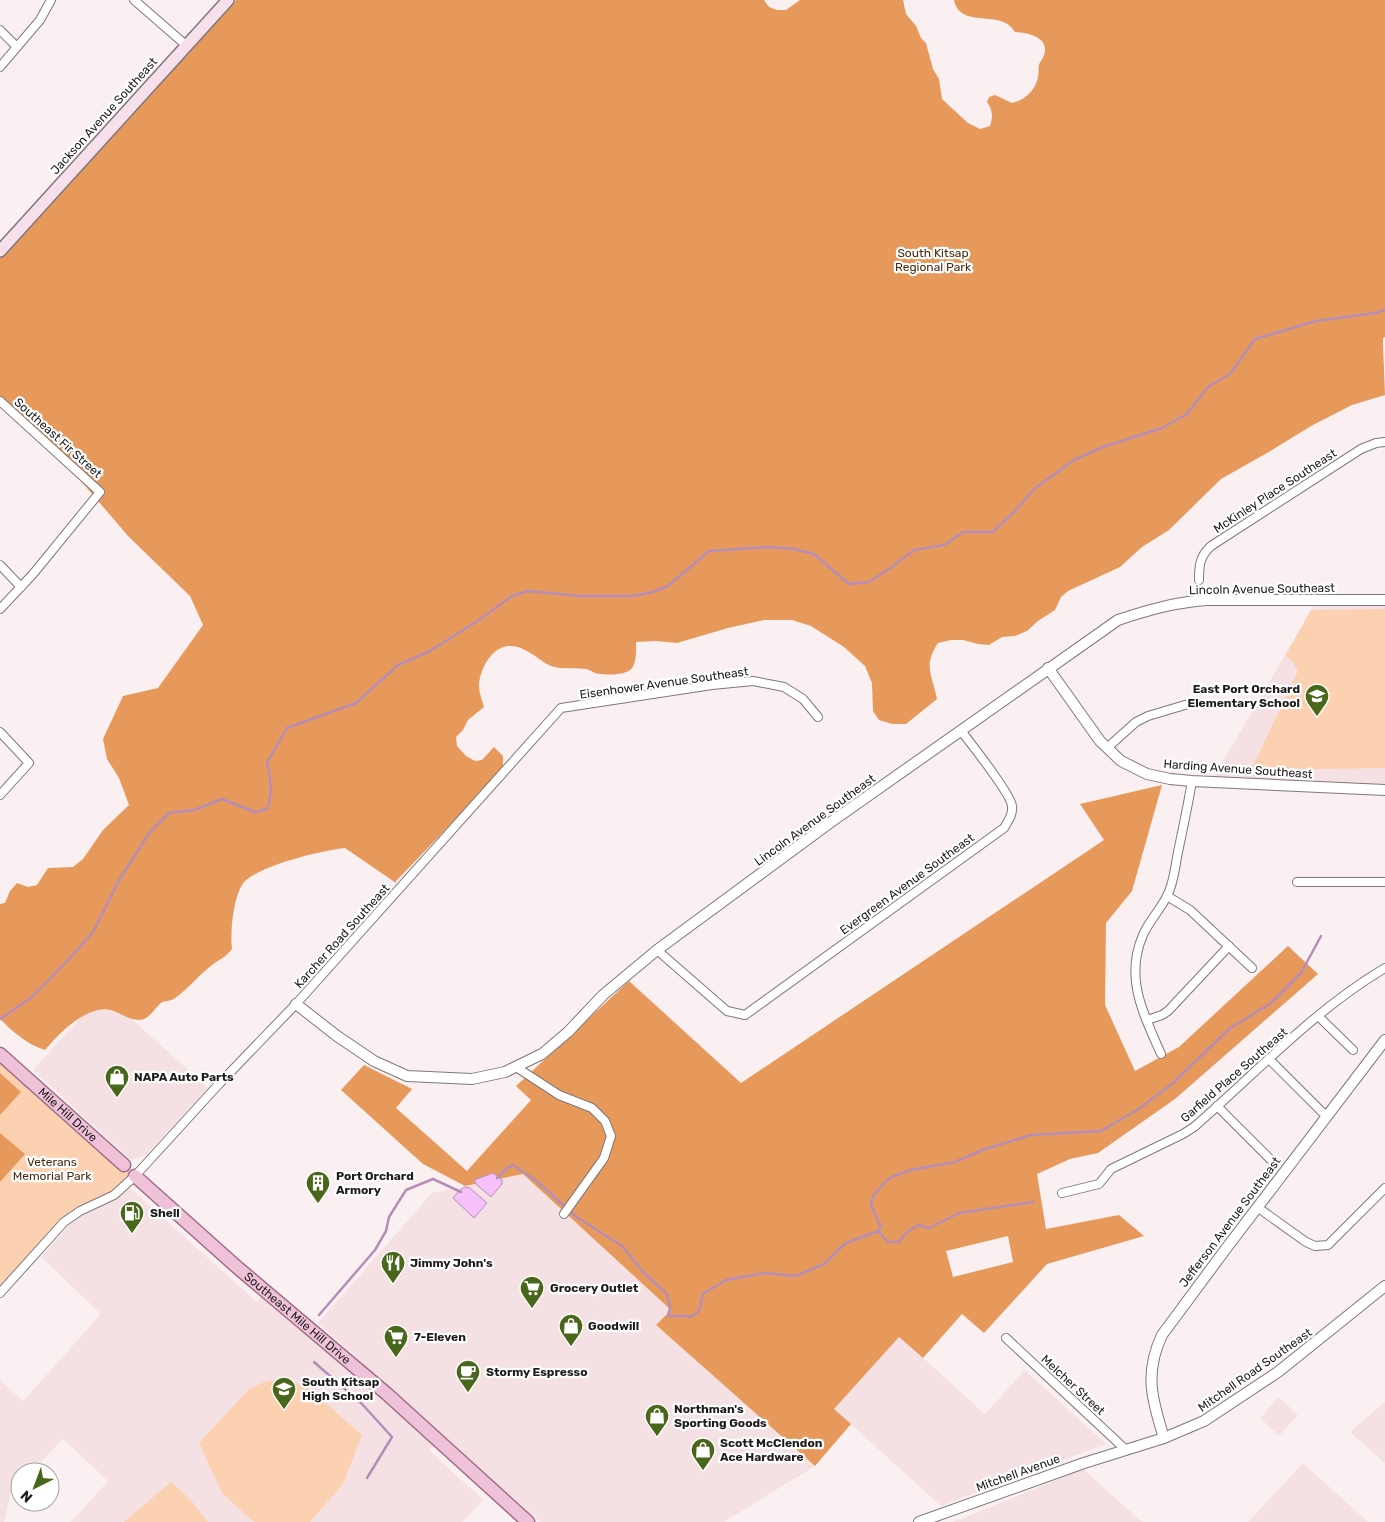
<svg xmlns="http://www.w3.org/2000/svg" width="1385" height="1522" font-family="Rubik,sans-serif">
	<rect width="100%" height="100%" fill="#fbf0f1"/>
	<g fill="#f5e1e3">
		<path d="M1317,600H1385V790L1211,782Z"/>
		<path d="M103,993L208,1088L145,1156L131,1160L33,1070Z"/>
		<path d="M523,1174L671,1310L656,1326L815,1466L724,1522H540L318,1323L432,1193Z"/>
		<path d="M130,1188L257,1302L266,1292L438,1440L429,1450L483,1500L463,1522H71L108,1481L63,1439L31,1472H20V1483L11,1492L4,1522H0V1380L23,1401L101,1314L41,1257L71,1223Z"/>
		<path d="M899,1336L985,1414L1025,1370L1106,1444L941,1506L834,1409Z"/>
		<path d="M1279,1397L1298,1415L1279,1436L1260,1418Z"/>
		<path d="M1385,1402V1463L1350,1432Z"/>
		<path d="M1303,1463L1368,1522H1248Z"/>
		<path d="M1083,1469L1142,1522H954Z"/>
	</g>
	<g fill="#fcd1b2">
		<path d="M1385,609V768L1251,770L1298,671L1292,661L1285,656L1311,610Z"/>
		<path d="M0,1054L135,1176L124,1187L71,1216L0,1293Z"/>
		<path d="M286,1379L306,1386L362,1435L343,1484L310,1522H254L222,1493L199,1443L249,1389L267,1381Z"/>
		<path d="M171,1482L191,1500L208,1522H124Z"/>
	</g>
	<g fill="#e7995b" fill-rule="evenodd">
		<path d="M236,0H764L769,7L777,10H786L800,0H903L906,14L916,26L921,38L926,43L933,69L939,79L942,99L968,123L980,129L990,126C993,117 993,110 987,102L989,97L995,95L1012,103C1025,100 1035,91 1038,77C1039,73 1038,69 1039,65C1040,61 1043,59 1044,55C1050,37 1028,33 1015,32C1002,8 960,30 954,0H1385V337L1383,338V345L1385,395L1352,405L1311,426L1267,453L1221,479L1169,530L1142,547L1120,567L1068,591L1061,597L1055,610L1038,621L1027,631L1015,636L1002,637L989,645L978,644L963,640H951L938,643C923,666 932,674 937,699L906,724H892L879,720L873,711L872,683L865,666L844,647L811,626L792,620H764L728,628L677,643L656,641L636,642C636,649 637,661 632,668C627,675 609,675 600,674C595,674 591,670 586,669C574,667 563,670 551,666C538,660 526,646 510,646C492,646 480,669 479,685C479,692 482,700 484,707L468,720L463,730L456,737L457,746L466,756L475,761L482,760L494,747L503,756V766L497,776L396,881V883L345,848C323,850 252,867 242,885C233,900 230,932 232,949C224,959 221,958 212,965C199,975 188,989 175,998C170,1002 165,1000 161,1003C155,1008 151,1016 144,1019C133,1023 121,1013 111,1010C88,1004 59,1033 45,1050C28,1045 13,1032 0,1019V904L5,903L10,891L17,883L28,887L37,885L48,868L73,867L83,859L103,830L129,805L119,778L107,759L103,739L123,696L158,688L203,625L190,596L128,536L81,481L0,398V257Z"/>
		<path d="M1162,785L1132,891L1106,923L1105,1005L1135,1071L1179,1047L1288,946L1318,974L1175,1099L1098,1153L1070,1159L1037,1174L1046,1229L1119,1215L1144,1236L1047,1264L984,1333L962,1314L923,1358L899,1337L834,1409L851,1424L815,1466L656,1325L671,1310L523,1174L465,1186L423,1164L341,1090L364,1065L412,1089L396,1108L467,1171L531,1100L516,1086L629,981L741,1083L1104,840L1080,804ZM1008,1236L1013,1262L953,1277L946,1251Z"/>
		<path d="M0,1073L21,1092L0,1115Z"/>
		<path d="M0,1133L25,1154L0,1182Z"/>
	</g>
	<g fill="#f6c0fb" stroke="#b58eb8">
		<path d="M493,1173L502,1180V1184L491,1197L477,1185L474,1180Z"/>
		<path d="M465,1187L470,1188L487,1203L474,1218L453,1198L459,1191Z"/>
	</g>
	<g fill="none" stroke-linecap="round" stroke-linejoin="round">
		<g stroke="#b58eb8" stroke-width="2.5">
			<path d="M0,1019L32,997L70,958L93,932L118,882L149,833L169,813L194,810L222,799L255,812L267,809C273,792 271,780 267,763L287,728L356,703L398,665L430,651L479,620L512,596L528,591L581,596H632L653,592L668,586L709,551L769,547L794,549L814,554L849,584L869,582L889,569L914,550L944,545L963,532H993L1016,510L1034,489L1074,460L1103,447L1162,428L1187,414L1208,387L1230,374L1255,339L1316,321L1375,313L1385,310"/>
			<path d="M497,1178L507,1168L513,1165L538,1182L575,1216L622,1246L644,1273L667,1294L670,1308L668,1316C677,1317 681,1314 691,1317L699,1311L703,1294L726,1280L765,1273L796,1276L824,1264L846,1243L878,1231L881,1227L871,1205L873,1196L887,1180L894,1176L911,1170L955,1162L982,1150L1031,1135L1101,1131L1137,1110L1172,1084L1229,1029L1271,1003L1301,973L1321,936"/>
			<path d="M878,1231L888,1242H899L906,1233L918,1225L929,1228L959,1213L1033,1202"/>
			<path d="M319,1315L375,1250L386,1231L389,1217L406,1190L433,1179L461,1192"/>
			<path d="M314,1362L362,1404L392,1437L367,1478"/>
		</g>
		<defs>
			<g id="minor">
				<path d="M134,0L187,46"/>
				<path d="M0,30L17,47"/>
				<path d="M0,67L40,20L51,0"/>
				<path d="M0,401L100,492L33,574L0,609"/>
				<path d="M0,565L21,587"/>
				<path d="M1199,580C1199,565 1200,556 1211,546L1361,449L1376,443L1385,442"/>
				<path d="M0,732L29,763L0,795"/>
				<path d="M1107,748L1136,722L1148,716L1195,702"/>
				<path d="M1297,882H1385"/>
				<path d="M1167,896L1190,910L1252,968"/>
				<path d="M657,950L727,1011L745,1015L1004,828C1008,821 1013,815 1012,806C1011,794 972,745 962,732"/>
				<path d="M1318,1016L1353,1050"/>
				<path d="M1147,1020L1162,1015L1168,1011L1229,946"/>
				<path d="M1161,1054C1144,1015 1124,978 1143,935C1149,921 1160,910 1167,896C1174,883 1175,867 1178,852C1183,828 1188,805 1192,781"/>
				<path d="M1269,1059L1327,1117"/>
				<path d="M516,1067L559,1095L592,1108L605,1121L611,1136L604,1158L564,1214"/>
				<path d="M1217,1106L1270,1159"/>
				<path d="M1062,1193L1099,1184L1111,1169L1183,1134L1194,1127C1256,1073 1314,1010 1385,968"/>
				<path d="M1257,1207L1306,1242L1315,1246L1328,1245L1385,1188"/>
				<path d="M0,1293L64,1222L80,1211L114,1195L135,1176L219,1084L296,1004L561,708L712,685L753,681L784,687L803,699L818,717"/>
				<path d="M1006,1338L1125,1449"/>
			</g>
			<g id="tertiary">
				<path d="M1048,668L1100,741L1121,761L1147,774L1170,779L1192,781L1385,790"/>
				<path d="M296,1004L337,1036L374,1061L407,1076L472,1079L505,1072L542,1054L568,1032L603,995L657,950L831,822L1118,620C1148,610 1176,602 1207,600H1385"/>
				<path d="M1164,1438C1152,1400 1144,1373 1162,1335L1228,1246L1385,1040"/>
				<path d="M919,1522L1084,1463L1164,1438L1204,1421L1278,1372L1385,1286"/>
			</g>
			<path id="secondary" d="M0,251L228,0"/>
			<g id="primary">
				<path id="s1" d="M0,1054L124,1165"/>
				<path id="s2" d="M135,1176L238,1268L387,1394L528,1522"/>
			</g>
		</defs>
		<use href="#minor" stroke="#817778" stroke-width="10"/>
		<use href="#tertiary" stroke="#817778" stroke-width="12"/>
		<use href="#secondary" stroke="#817778" stroke-width="14"/>
		<use href="#primary" stroke="#9f6d86" stroke-width="15"/>
		<use href="#minor" stroke="#fff" stroke-width="8"/>
		<use href="#tertiary" stroke="#fff" stroke-width="10"/>
		<use href="#secondary" stroke="#f7e0ec" stroke-width="11"/>
		<use href="#primary" stroke="#efc2d9" stroke-width="12"/>
	</g>
	<defs>
		<symbol id="school-pin" viewBox="-11 -11 22 30"><path d="M0 17L-7.5 6A9.5 9.5 0 1 1 7.5 6Z" fill="#49671a" stroke="#fff"/><path d="M0-5L7-2L0 1L-7-2ZM-4 1L0 2.5L4 1V4Q0 6-4 4Z" fill="#fff"/></symbol>
		<symbol id="shop-pin" viewBox="-11 -11 22 30"><path d="M0 17L-7.5 6A9.5 9.5 0 1 1 7.5 6Z" fill="#49671a" stroke="#fff"/><path d="M-5-2.5h2.3a2.7 3.5 0 0 1 5.4 0H5L5.5 6h-11ZM-1.5-2.5h3a1.5 2.3 0 0 0-3 0Z" fill="#fff"/></symbol>
		<symbol id="building-pin" viewBox="-11 -11 22 30"><path d="M0 17L-7.5 6A9.5 9.5 0 1 1 7.5 6Z" fill="#49671a" stroke="#fff"/><path d="M-4-6H4V6H1V3H-1V6H-4ZM-2.5-4.3h1.7v1.8h-1.7ZM.8-4.3h1.7v1.8H.8ZM-2.5-1h1.7V.8h-1.7ZM.8-1h1.7V.8H.8Z" fill="#fff"/></symbol>
		<symbol id="fuel-pin" viewBox="-11 -11 22 30"><path d="M0 17L-7.5 6A9.5 9.5 0 1 1 7.5 6Z" fill="#49671a" stroke="#fff"/><path d="M-5.5-6h7V0h2V4h1.3V-2.5L3-4.5l.8-.8L6-3V5H2.5V1h-1V6h-7ZM-4.2-4.7v3.2H.2V-4.7Z" fill="#fff"/></symbol>
		<symbol id="restaurant-pin" viewBox="-11 -11 22 30"><path d="M0 17L-7.5 6A9.5 9.5 0 1 1 7.5 6Z" fill="#49671a" stroke="#fff"/><path d="M-5-6h1v4h1v-4h1v4h1v-4h1v5L-1.5 .5V6h-2V.5L-5-1ZM5-6V6H3V1.5H1.5Q1.5-4 5-6Z" fill="#fff"/></symbol>
		<symbol id="supermarket-pin" viewBox="-11 -11 22 30"><path d="M0 17L-7.5 6A9.5 9.5 0 1 1 7.5 6Z" fill="#49671a" stroke="#fff"/><path d="M-6-5.5h2.5l.6 2H6L4.5 2H-2.5L-4.4-4H-6ZM-1.5 3.2a1.3 1.3 0 1 0 .1 0ZM3 3.2a1.3 1.3 0 1 0 .1 0Z" fill="#fff"/></symbol>
		<symbol id="cafe-pin" viewBox="-11 -11 22 30"><path d="M0 17L-7.5 6A9.5 9.5 0 1 1 7.5 6Z" fill="#49671a" stroke="#fff"/><path d="M-5.5-4.5H6V0H3Q3 3.5 0 3.5H-2.5Q-5.5 3.5-5.5 0ZM3-3.2v2h1.7v-2ZM-6 4.5H4V6H-6Z" fill="#fff"/></symbol>
	</defs>
	<g fill-rule="evenodd">
		<use href="#school-pin" x="1303" y="682" width="28" height="38"/>
		<use href="#shop-pin" x="103" y="1063" width="28" height="38"/>
		<use href="#building-pin" x="304" y="1169" width="28" height="38"/>
		<use href="#fuel-pin" x="118" y="1199" width="28" height="38"/>
		<use href="#restaurant-pin" x="379" y="1249" width="28" height="38"/>
		<use href="#supermarket-pin" x="518" y="1274" width="28" height="38"/>
		<use href="#shop-pin" x="557" y="1312" width="28" height="38"/>
		<use href="#supermarket-pin" x="382" y="1323" width="28" height="38"/>
		<use href="#cafe-pin" x="454" y="1358" width="28" height="38"/>
		<use href="#school-pin" x="270" y="1375" width="28" height="38"/>
		<use href="#shop-pin" x="643" y="1402" width="28" height="38"/>
		<use href="#shop-pin" x="689" y="1436" width="28" height="38"/>
	</g>
	<g text-anchor="middle" dominant-baseline="central" stroke-width="4.5" stroke-linejoin="round" paint-order="stroke">
		<g font-size="12" fill="#1e1b1b" stroke="#fff">
			<text transform="translate(104 116) rotate(-48)">Jackson Avenue Southeast</text>
			<text transform="translate(58 438) rotate(42)">Southeast Fir Street</text>
			<text transform="translate(1275 491) rotate(-33)">McKinley Place Southeast</text>
			<text transform="translate(1262 589) rotate(-1)">Lincoln Avenue Southeast</text>
			<text transform="translate(664 683) rotate(-8)">Eisenhower Avenue Southeast</text>
			<text transform="translate(1238 769) rotate(4)">Harding Avenue Southeast</text>
			<text transform="translate(815 820) rotate(-36)">Lincoln Avenue Southeast</text>
			<text transform="translate(907 884) rotate(-36)">Evergreen Avenue Southeast</text>
			<text transform="translate(342 936) rotate(-48)">Karcher Road Southeast</text>
			<text transform="translate(1234 1075) rotate(-41)">Garfield Place Southeast</text>
			<text stroke="none"><textPath href="#s1" startOffset="91">Mile Hill Drive</textPath></text>
			<text transform="translate(1230 1222) rotate(-53)">Jefferson Avenue Southeast</text>
			<text stroke="none"><textPath href="#s2" startOffset="216">Southeast Mile Hill Drive</textPath></text>
			<text transform="translate(1255 1370) rotate(-35)">Mitchell Road Southeast</text>
			<text transform="translate(1073 1385) rotate(43)">Melcher Street</text>
			<text transform="translate(1018 1473) rotate(-20)">Mitchell Avenue</text>
		</g>
		<g font-size="12" fill="#4a2a10" stroke="#fff">
			<text x="933" y="253">South Kitsap<tspan x="933" dy="14">Regional Park</tspan></text>
			<text x="52" y="1162">Veterans<tspan x="52" dy="14">Memorial Park</tspan></text>
		</g>
		<g font-size="12" font-weight="bold" fill="#1e1b1b" stroke="#fff" text-anchor="start">
			<text x="1300" y="689" text-anchor="end">East Port Orchard<tspan x="1300" dy="14">Elementary School</tspan></text>
			<text x="134" y="1077">NAPA Auto Parts</text>
			<text x="336" y="1176">Port Orchard<tspan x="336" dy="14">Armory</tspan></text>
			<text x="150" y="1213">Shell</text>
			<text x="410" y="1263">Jimmy John's</text>
			<text x="550" y="1288">Grocery Outlet</text>
			<text x="588" y="1326">Goodwill</text>
			<text x="414" y="1337">7-Eleven</text>
			<text x="486" y="1372">Stormy Espresso</text>
			<text x="302" y="1382">South Kitsap<tspan x="302" dy="14">High School</tspan></text>
			<text x="674" y="1409">Northman's<tspan x="674" dy="14">Sporting Goods</tspan></text>
			<text x="720" y="1443">Scott McClendon<tspan x="720" dy="14">Ace Hardware</tspan></text>
		</g>
	</g>
	<g transform="translate(35 1487) rotate(222)"><circle r="24" fill="#ffffff" stroke="#a5a4a4"/>
	<path d="M0-4L9 19L0 12L-9 19Z" fill="#49671a"/>
	<text y="-8" font-size="14" font-weight="bold" text-anchor="middle" fill="#1e1b1b">N</text>
	</g>
</svg>
